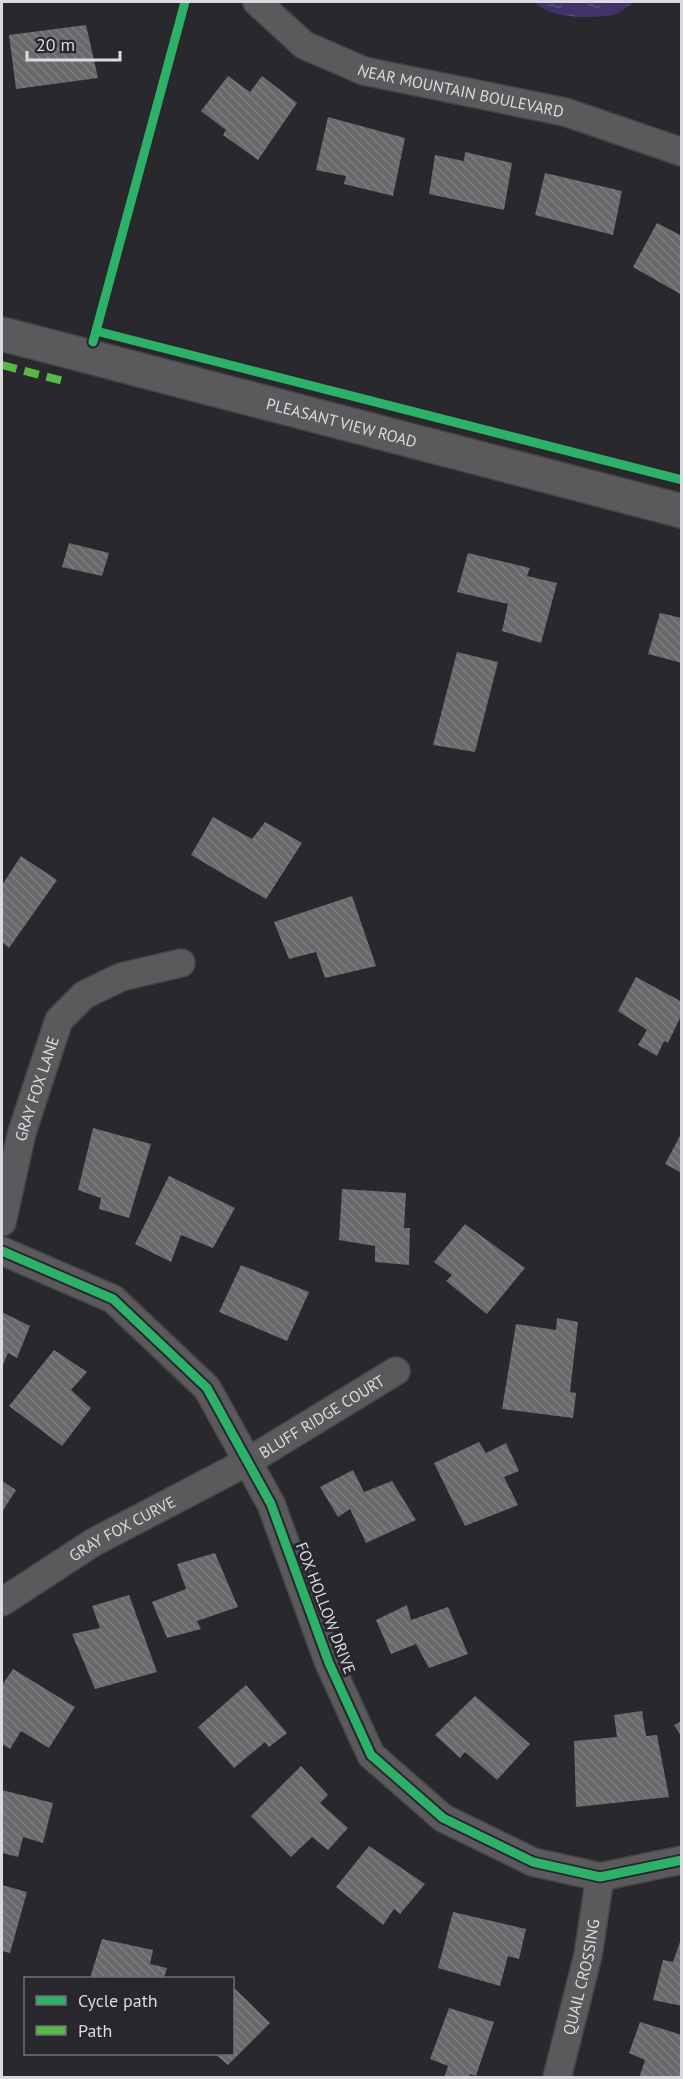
<svg xmlns="http://www.w3.org/2000/svg" width="683" height="2079" font-family="'PT Sans',sans-serif">
	<defs>
		<pattern id="water-ripples" width="26" height="14" patternUnits="userSpaceOnUse" patternTransform="scale(1.5)"><rect width="26" height="14" fill="#3f336a"/><path d="M2 4q2-2 4 0t4 0M15 11q2-2 4 0t4 0" fill="none" stroke="#5a507f"/></pattern>
		<pattern id="building-back-hatch" width="6" height="6" patternUnits="userSpaceOnUse" patternTransform="scale(1.5)"><rect width="6" height="6" fill="#69686b"/><path d="M-1 5l2 2M0 0l6 6M5-1l2 2" fill="none" stroke="#7e7d80"/></pattern>
	</defs>
	<rect width="100%" height="100%" fill="#29282c"/>
	<path fill="url(#water-ripples)" d="M535,2H633C629,5 623,11 618,13C597,20 548,19 535,2Z"/>
	<g fill="url(#building-back-hatch)">
		<path d="M86,25L98,78L16,89L9,35Z"/>
		<path d="M228,76L250,92L262,76L297,103L258,160L223,135L226,130L201,111Z"/>
		<path d="M328,117L405,138L393,196L344,184L346,176L316,170Z"/>
		<path d="M465,152L512,163L504,210L429,194L435,155L464,161Z"/>
		<path d="M545,173L622,191L613,235L535,215Z"/>
		<path d="M657,223L682,236V295L633,267Z"/>
		<path d="M69,543L109,553L102,576L62,567Z"/>
		<path d="M468,553L530,568L527,576L557,583L541,643L502,631L508,604L457,592Z"/>
		<path d="M660,613L682,618V663L648,654Z"/>
		<path d="M457,652L498,662L475,752L433,745Z"/>
		<path d="M213,817L252,839L265,822L302,843L266,899L191,855Z"/>
		<path d="M21,856L57,880L9,948L2,942V885Z"/>
		<path d="M352,896L376,966L325,978L316,952L289,959L274,922Z"/>
		<path d="M636,977L682,1002V1014L668,1043L664,1041L657,1056L638,1045L647,1030L618,1011Z"/>
		<path d="M93,1128L151,1144L129,1218L99,1209L101,1198L78,1190Z"/>
		<path d="M682,1132V1173L665,1164Z"/>
		<path d="M169,1176L235,1208L213,1248L181,1235L171,1262L135,1244Z"/>
		<path d="M342,1189L406,1193L404,1228H410L409,1265L375,1262V1246L339,1240Z"/>
		<path d="M465,1224L525,1268L487,1314L446,1281L452,1275L434,1262Z"/>
		<path d="M241,1265L309,1292L287,1341L219,1312Z"/>
		<path d="M2,1312L30,1326L17,1358L8,1353L2,1367Z"/>
		<path d="M557,1318L578,1322L570,1392L576,1393L573,1418L502,1409L516,1324L556,1330Z"/>
		<path d="M54,1350L87,1372L71,1390L91,1408L62,1446L9,1406Z"/>
		<path d="M479,1442L486,1453L506,1443L519,1471L504,1477L518,1505L465,1526L434,1463Z"/>
		<path d="M353,1470L364,1492L392,1481L416,1520L366,1543L350,1509L338,1517L320,1487Z"/>
		<path d="M2,1481L16,1490L2,1512Z"/>
		<path d="M215,1553L238,1607L197,1621L201,1629L167,1638L152,1602L186,1589L177,1564Z"/>
		<path d="M129,1595L157,1672L95,1689L72,1634L100,1628L92,1606Z"/>
		<path d="M407,1605L411,1620L448,1607L468,1654L429,1668L416,1644L391,1654L376,1620Z"/>
		<path d="M13,1669L75,1707L49,1748L21,1731L10,1749L2,1744V1685Z"/>
		<path d="M246,1685L287,1733L269,1747L265,1742L234,1768L198,1727Z"/>
		<path d="M475,1696L530,1744L497,1780L465,1752L460,1758L435,1735Z"/>
		<path d="M642,1711L646,1736L657,1735L669,1797L576,1807L574,1741L617,1737L614,1715Z"/>
		<path d="M682,1721V1737L674,1725Z"/>
		<path d="M301,1766L328,1795L320,1803L348,1828L328,1850L312,1837L291,1857L251,1816Z"/>
		<path d="M2,1790L53,1803L43,1843L23,1837L18,1857L2,1853Z"/>
		<path d="M369,1846L425,1884L400,1914L394,1909L383,1925L336,1887Z"/>
		<path d="M2,1885L27,1892L10,1953L2,1951Z"/>
		<path d="M453,1912L526,1929L519,1959L508,1956L500,1986L438,1968Z"/>
		<path d="M682,1936V2006L653,2000L663,1960L673,1962Z"/>
		<path d="M102,1939L153,1950L150,1964L167,1968L164,1978H90Z"/>
		<path d="M232,1986L270,2023L228,2065L215,2054H232Z"/>
		<path d="M449,2008L494,2022L476,2076L470,2074L469,2078H444L448,2066L430,2059Z"/>
		<path d="M640,2022L682,2035V2078H639L645,2060L629,2053Z"/>
	</g>
	<g fill="none" stroke-linecap="round" stroke-linejoin="round">
		<defs>
			<g id="minor">
				<path id="s1" d="M257,2L304,45L364,71L565,112L682,152"/>
				<path id="s2" d="M2,1222L22,1132L59,1020L84,995L121,977L181,963"/>
				<path d="M2,1251L113,1299L207,1388L271,1504L329,1663L371,1755L443,1818L533,1862L600,1877L682,1860"/>
				<path id="s3" d="M2,1602L94,1542L247,1462L396,1371"/>
				<path id="s4" d="M557,2078L588,1955L600,1877"/>
			</g>
			<g id="tertiary">
				<path id="s5" d="M2,334L682,511"/>
			</g>
		</defs>
		<use href="#minor" stroke="#464648" stroke-width="30"/>
		<use href="#tertiary" stroke="#464648" stroke-width="36"/>
		<path stroke="#58585a" stroke-width="4" stroke-dasharray="3 4.5" stroke-linecap="butt" d="M97,327L185,2"/>
		<use href="#minor" stroke="#5a595c" stroke-width="27"/>
		<use href="#tertiary" stroke="#5a595c" stroke-width="33"/>
		<path stroke="#58b947" stroke-width="8" stroke-dasharray="15 8" stroke-linecap="butt" d="M2,365L63,381"/>
		<defs>
			<g id="cycleway">
				<path d="M96,331L682,480"/>
				<path d="M93,342L185,2"/>
				<path d="M2,1251L113,1299L207,1388L271,1504L329,1663L371,1755L443,1818L533,1862L600,1877L682,1860"/>
			</g>
		</defs>
		<use href="#cycleway" stroke="#28272d" stroke-width="13"/>
		<use href="#cycleway" stroke="#2db169" stroke-width="9"/>
	</g>
	<g text-anchor="middle" dominant-baseline="central" stroke-width="6" stroke-linejoin="round" paint-order="stroke">
		<g font-size="16" fill="#dbdade" stroke="#28272d">
			<text stroke="none"><textPath href="#s1" startOffset="228">NEAR MOUNTAIN BOULEVARD</textPath></text>
			<text stroke="none"><textPath href="#s5" startOffset="351">PLEASANT VIEW ROAD</textPath></text>
			<text stroke="none"><textPath href="#s2" startOffset="138">GRAY FOX LANE</textPath></text>
			<text stroke="none"><textPath href="#s3" startOffset="370">BLUFF RIDGE COURT</textPath></text>
			<text stroke="none"><textPath href="#s3" startOffset="141">GRAY FOX CURVE</textPath></text>
			<text transform="translate(326 1608) rotate(69)">FOX HOLLOW DRIVE</text>
			<text stroke="none"><textPath href="#s4" startOffset="104">QUAIL CROSSING</textPath></text>
		</g>
	</g>
	<rect width="683" height="2079" fill="none" stroke="#dbdade" stroke-width="6"/>
	<rect x="24" y="1977" width="210" height="78" fill="#28272d" stroke="#706f74" stroke-width="1.5"/>
	<rect x="36" y="1996" width="30" height="9" fill="#2db169" stroke="#706f74" stroke-width="1.5"/>
	<text x="78" y="2007" font-size="18" fill="#dbdade">Cycle path</text>
	<rect x="36" y="2026" width="30" height="9" fill="#58b947" stroke="#706f74" stroke-width="1.5"/>
	<text x="78" y="2037" font-size="18" fill="#dbdade">Path</text>
	<path d="M27 51v9h93v-9" fill="none" stroke="#dbdade" stroke-width="3"/>
	<text x="36" y="51" font-size="18" fill="#dbdade" stroke="#28272d" stroke-width="4.5" paint-order="stroke">20 m</text>
</svg>
